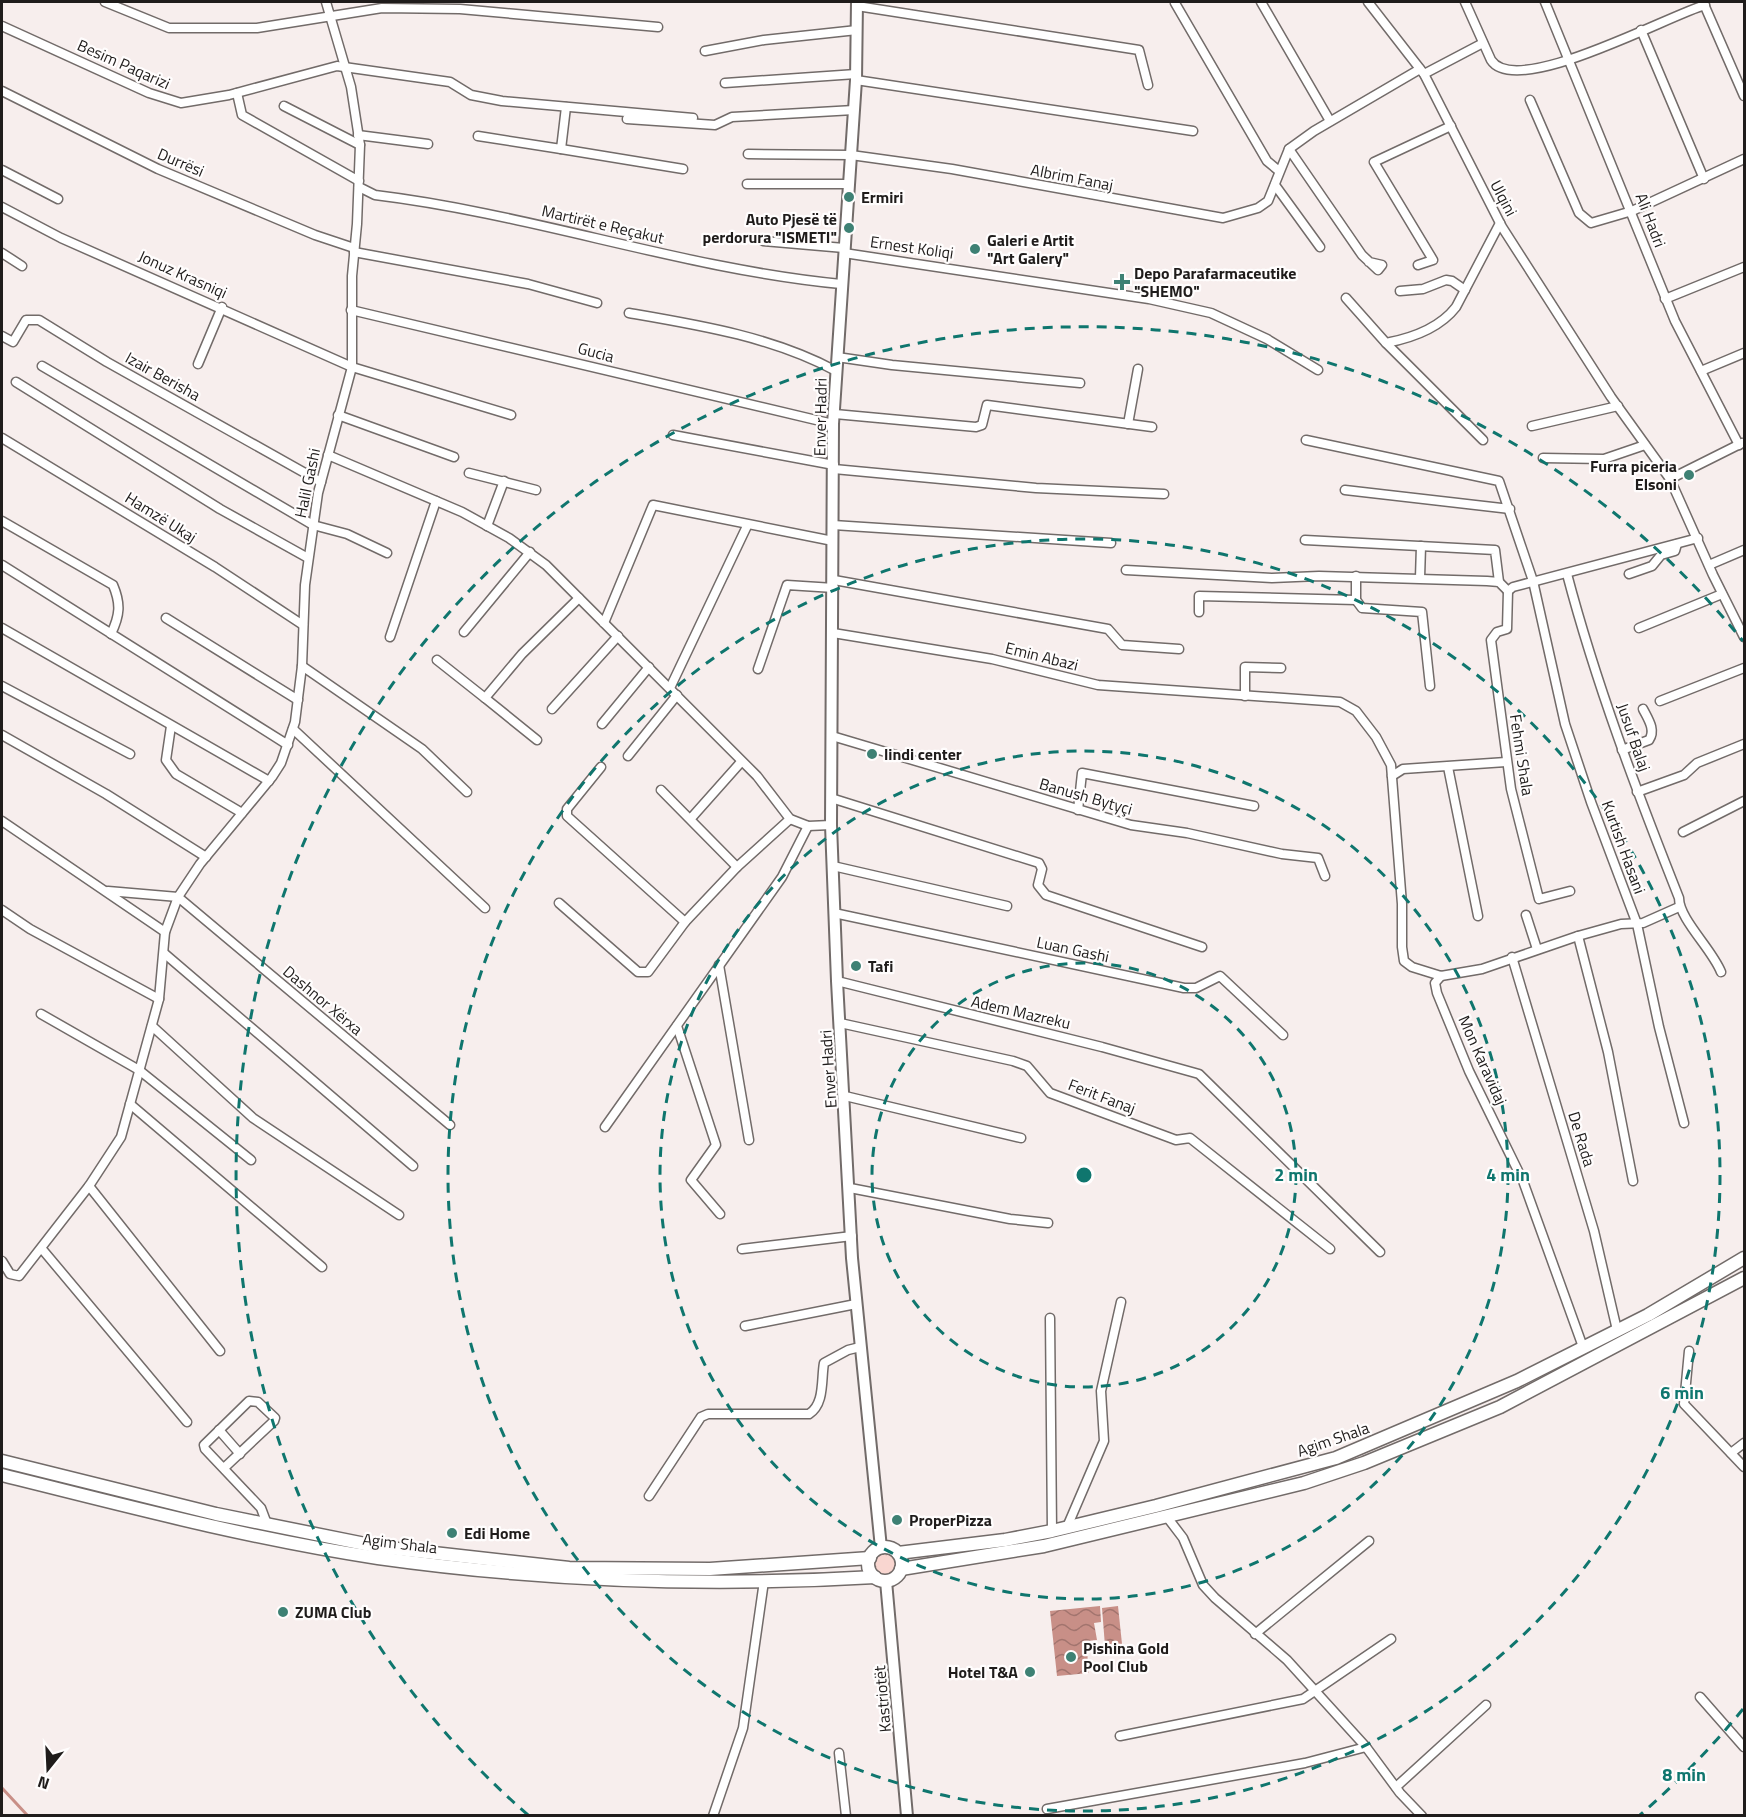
<svg xmlns="http://www.w3.org/2000/svg" width="1746" height="1817" font-family="'Titillium Web',sans-serif">
	<defs>
		<pattern id="grass-tufts" width="24" height="20" patternUnits="userSpaceOnUse" patternTransform="scale(1.5)"><rect width="24" height="20" fill="#f9d6d0"/><path d="M3 7l-1-3M5 7V3M7 7l1-3M15 17l-1-3M17 17v-4M19 17l1-3" fill="none" stroke="#d5b7b2"/></pattern>
		<pattern id="water-waves" width="16" height="10" patternUnits="userSpaceOnUse" patternTransform="scale(1.5)"><rect width="16" height="10" fill="#c88f87"/><path d="M0 5q4-4 8 0t8 0" fill="none" stroke="#a2746e"/></pattern>
	</defs>
	<rect width="100%" height="100%" fill="#f7eeed"/>
	<circle fill="url(#grass-tufts)" cx="885" cy="1564" r="12"/>
	<g fill="url(#water-waves)">
		<path d="M1100,1606L1101,1622L1094,1623L1097,1640L1086,1641L1089,1673L1057,1676L1050,1611Z"/>
		<path d="M1118,1606L1122,1644L1105,1646L1102,1608Z"/>
	</g>
	<g fill="none" stroke-linecap="round" stroke-linejoin="round">
		<path stroke="#c88f87" stroke-width="3" d="M2,1788L28,1816"/>
		<defs>
			<g id="minor">
				<path d="M105,2L169,28H257L382,8L460,9L658,27"/>
				<path d="M1261,2L1330,121"/>
				<path d="M1368,2L1424,74L1502,227L1611,397L1670,479L1713,575L1744,637"/>
				<path d="M1465,2L1491,60C1516,99 1667,16 1705,5"/>
				<path d="M1545,2L1675,321L1739,445"/>
				<path d="M1703,2L1744,96"/>
				<path d="M1175,3L1267,161L1279,171"/>
				<path d="M857,6L1139,50L1148,85"/>
				<path d="M2,26L149,93L181,103L229,95L337,66L450,82L471,95L502,101L693,118"/>
				<path d="M1641,30L1704,179"/>
				<path d="M705,51L764,40L857,30"/>
				<path d="M1424,74L1483,43"/>
				<path d="M856,80L1193,131"/>
				<path d="M725,83L856,74"/>
				<path d="M2,91L158,169L315,235L354,248"/>
				<path d="M237,93L242,115L359,181"/>
				<path d="M1530,100L1579,213L1591,223L1632,211L1744,159"/>
				<path d="M284,106L360,145"/>
				<path d="M627,119L715,125L732,117L854,110"/>
				<path d="M358,135L428,144"/>
				<path d="M478,136L561,149L566,107"/>
				<path d="M561,149L683,169"/>
				<path d="M1289,149L1362,255L1378,270L1382,265L1369,262"/>
				<path d="M748,154L851,155L952,169L1223,218L1258,208L1268,201L1289,149L1314,131L1420,69"/>
				<path d="M2,170L58,199"/>
				<path d="M747,184H848"/>
				<path d="M1275,185L1320,247"/>
				<path d="M359,187L375,195C532,214 684,269 841,284"/>
				<path d="M2,207L61,238L352,367L511,415"/>
				<path d="M763,241L844,248"/>
				<path d="M354,252L528,284L597,303"/>
				<path d="M2,253L22,266"/>
				<path d="M844,253L1149,299L1211,313L1267,339L1318,370"/>
				<path d="M1418,265L1433,260L1374,162L1451,126"/>
				<path d="M1400,291L1423,289L1446,280L1452,281L1465,290"/>
				<path d="M1346,298L1386,343C1412,338 1439,329 1456,307L1500,223"/>
				<path d="M1665,299L1744,267"/>
				<path d="M351,310L833,424"/>
				<path d="M629,313C699,325 773,337 836,371"/>
				<path d="M2,336L13,342L26,320H39L107,362L321,482"/>
				<path d="M1386,343L1483,440"/>
				<path d="M837,357L892,365L1080,383"/>
				<path d="M198,364L222,307"/>
				<path d="M42,366L313,525L347,534L387,553"/>
				<path d="M1701,371L1744,353"/>
				<path d="M16,382L220,509L308,558"/>
				<path d="M835,414L976,427L982,425L987,405L1152,427"/>
				<path d="M338,415L454,457"/>
				<path d="M1128,424L1138,369"/>
				<path d="M1532,426L1618,406"/>
				<path d="M673,435L834,465"/>
				<path d="M2,438L215,567L303,625"/>
				<path d="M1306,440L1499,481L1533,581L1565,724L1591,802L1637,924L1659,1027L1684,1123"/>
				<path d="M328,455L462,512L509,538L546,565L757,776L790,819L808,826L831,825"/>
				<path d="M1543,458L1604,459L1645,445"/>
				<path d="M834,469L1036,488L1164,494"/>
				<path d="M469,473L536,490"/>
				<path d="M1670,479L1742,443"/>
				<path d="M1345,490L1510,509"/>
				<path d="M2,521L113,585C121,604 120,615 111,634"/>
				<path d="M833,525L1111,543"/>
				<path d="M487,526L504,481"/>
				<path d="M1305,540L1495,550L1499,582"/>
				<path d="M2,565L288,745"/>
				<path d="M1709,565L1744,550"/>
				<path d="M1126,570L1272,578L1319,576L1487,581L1499,582L1508,591"/>
				<path d="M1567,574C1596,684 1637,792 1679,898C1679,919 1712,949 1721,972"/>
				<path d="M1629,574L1652,566L1661,555L1675,551L1677,544"/>
				<path d="M1356,576V600L1362,608L1422,612L1430,686"/>
				<path d="M1420,578L1421,546"/>
				<path d="M834,580L1108,629L1122,645L1179,649"/>
				<path d="M1508,591L1507,629L1497,632L1491,640L1511,789L1539,899L1570,891"/>
				<path d="M1508,591L1513,587L1698,538"/>
				<path d="M1199,612V596L1356,600"/>
				<path d="M166,618L298,700"/>
				<path d="M604,623L653,505L833,541"/>
				<path d="M2,628L269,781"/>
				<path d="M1639,628L1722,594"/>
				<path d="M464,632L530,552"/>
				<path d="M833,633L992,659L1098,685L1340,702L1356,711L1376,737L1391,765L1402,904V947L1404,961L1412,967L1441,976L1482,969L1578,936L1621,924L1643,923L1679,907"/>
				<path d="M390,637L436,501"/>
				<path d="M437,660L485,698L522,654L579,598"/>
				<path d="M302,666L422,749L467,792"/>
				<path d="M758,669L787,585L834,588"/>
				<path d="M2,686L130,754"/>
				<path d="M670,688L747,526"/>
				<path d="M1245,696V667L1281,668"/>
				<path d="M485,698L537,740"/>
				<path d="M1660,701L1744,668"/>
				<path d="M552,709L618,636"/>
				<path d="M602,724L649,667"/>
				<path d="M171,726L166,760L176,774L242,813"/>
				<path d="M293,729L485,908"/>
				<path d="M2,735L106,794L206,857"/>
				<path d="M832,736L1131,825L1187,833L1282,854L1318,858L1325,876"/>
				<path d="M1622,750L1649,740C1656,730 1648,719 1643,709"/>
				<path d="M628,756L677,695"/>
				<path d="M601,767L567,809V816L685,922"/>
				<path d="M1448,767L1478,916"/>
				<path d="M1392,776L1403,769L1506,762"/>
				<path d="M661,790L737,867"/>
				<path d="M1637,792L1684,775L1697,763L1744,744"/>
				<path d="M831,798L1039,863L1042,869L1038,885L1046,895L1202,947"/>
				<path d="M1078,810L1082,773L1254,806"/>
				<path d="M693,816L741,762"/>
				<path d="M2,821L165,932"/>
				<path d="M1683,832L1744,801"/>
				<path d="M833,866L1007,906"/>
				<path d="M108,891L178,897L450,1125"/>
				<path d="M559,903L638,972H648L685,922L737,867L790,819"/>
				<path d="M2,910L30,929L159,999"/>
				<path d="M834,913L1184,988H1196L1220,976L1283,1035"/>
				<path d="M1526,915L1537,949"/>
				<path d="M1578,936L1608,1052L1633,1181"/>
				<path d="M165,954L413,1166"/>
				<path d="M1512,957L1594,1231L1617,1330"/>
				<path d="M719,965L749,1140"/>
				<path d="M1441,976L1435,983L1437,993L1469,1071L1523,1181L1583,1347"/>
				<path d="M837,981L1102,1047L1199,1074L1380,1252"/>
				<path d="M41,1014L139,1070L251,1160"/>
				<path d="M840,1023L1013,1061L1027,1066L1050,1093L1176,1140L1190,1138L1330,1249"/>
				<path d="M152,1026L253,1118L399,1215"/>
				<path d="M677,1026L716,1145L691,1180L720,1214"/>
				<path d="M845,1096L1021,1138"/>
				<path d="M130,1104L322,1267"/>
				<path d="M605,1127L782,877L808,826"/>
				<path d="M89,1186L220,1351"/>
				<path d="M850,1188L1010,1219L1048,1223"/>
				<path d="M42,1249L187,1422"/>
				<path d="M742,1249L852,1236"/>
				<path d="M2,1261L10,1274L19,1276L89,1186L121,1137L159,999L165,932L178,897L200,864L272,777L281,763L295,722L302,666L305,585L318,493L352,367V276L357,224L360,145L351,87L326,2"/>
				<path d="M1050,1318L1052,1531"/>
				<path d="M745,1326L856,1304"/>
				<path d="M1689,1351L1684,1404L1744,1467"/>
				<path d="M219,1430L240,1454"/>
				<path d="M1731,1453L1744,1443"/>
				<path d="M224,1468L274,1421L275,1418L258,1402L249,1401L204,1445L205,1449L261,1508L267,1524"/>
				<path d="M649,1496L701,1417L708,1414H809C825,1404 821,1379 824,1363L848,1350L860,1347"/>
				<path d="M1167,1517L1183,1538L1203,1585L1215,1598L1287,1660L1366,1747L1400,1793L1422,1816"/>
				<path d="M1067,1527L1104,1441L1101,1391L1121,1302"/>
				<path d="M1255,1634L1369,1541"/>
				<path d="M1700,1697L1744,1747"/>
				<path d="M1120,1736L1303,1699L1391,1639"/>
				<path d="M839,1753L846,1816"/>
				<path d="M1396,1787L1486,1705"/>
				<path d="M1047,1809L1305,1763L1366,1747"/>
				<path d="M713,1816L743,1728L764,1581"/>
			</g>
			<g id="tertiary">
				<path d="M857,2L856,80L833,424L831,825L837,981L852,1258L881,1548"/>
				<path d="M886,1581L907,1816"/>
			</g>
			<g id="secondary">
				<path d="M2,1461L216,1514L380,1547L569,1568L710,1569L870,1558"/>
				<path d="M2,1475C126,1506 251,1539 378,1558C542,1581 709,1587 875,1577"/>
				<circle cx="885" cy="1564" r="17"/>
				<path d="M898,1553L1005,1540L1052,1531L1156,1506L1336,1458L1517,1381L1648,1315L1744,1258"/>
				<path d="M901,1569L1044,1546L1304,1483L1364,1463L1500,1407L1744,1278"/>
			</g>
		</defs>
		<use href="#minor" stroke="#726b69" stroke-width="11"/>
		<use href="#tertiary" stroke="#726b69" stroke-width="14"/>
		<use href="#secondary" stroke="#726b69" stroke-width="15"/>
		<use href="#minor" stroke="#fff" stroke-width="8"/>
		<use href="#tertiary" stroke="#fff" stroke-width="10"/>
		<use href="#secondary" stroke="#fff" stroke-width="12"/>
	</g>
	<g fill="none" stroke="#0f766e" stroke-width="3" stroke-dasharray="10 8">
		<circle cx="1084" cy="1175" r="212"/>
		<circle cx="1084" cy="1175" r="424"/>
		<circle cx="1084" cy="1175" r="636"/>
		<path d="M1743 1709A848 848 0 0 1 1640 1815M528 1815A848 848 0 1 1 1743 641"/>
	</g>
	<g fill="#3e8174" stroke="#fffdfd" stroke-width="2">
		<circle cx="849" cy="197" r="6"/>
		<circle cx="849" cy="228" r="6"/>
		<circle cx="975" cy="249" r="6"/>
		<path d="M1119 273h6v6h6v6h-6v6h-6v-6h-6v-6h6z"/>
		<circle cx="1689" cy="475" r="6"/>
		<circle cx="872" cy="754" r="6"/>
		<circle cx="856" cy="966" r="6"/>
		<circle cx="897" cy="1520" r="6"/>
		<circle cx="452" cy="1533" r="6"/>
		<circle cx="283" cy="1612" r="6"/>
		<circle cx="1071" cy="1657" r="6"/>
		<circle cx="1030" cy="1672" r="6"/>
	</g>
	<g text-anchor="middle" dominant-baseline="central" stroke-width="4.5" stroke-linejoin="round" paint-order="stroke">
		<g font-size="16" fill="#1f1c1b" stroke="#fffdfd">
			<text transform="translate(124 64) rotate(24)">Besim Paqarizi</text>
			<text transform="translate(181 162) rotate(23)">Durrësi</text>
			<text transform="translate(1072 177) rotate(11)">Albrim Fanaj</text>
			<text transform="translate(1504 198) rotate(62)">Ulqini</text>
			<text transform="translate(1651 220) rotate(69)">Ali Hadri</text>
			<text transform="translate(603 224) rotate(13)">Martirët e Reçakut</text>
			<text transform="translate(912 247) rotate(8)">Ernest Koliqi</text>
			<text transform="translate(183 274) rotate(24)">Jonuz Krasniqi</text>
			<text transform="translate(596 352) rotate(15)">Gucia</text>
			<text transform="translate(163 376) rotate(29)">Izair Berisha</text>
			<text transform="translate(820 417) rotate(-89)">Enver Hadri</text>
			<text transform="translate(307 483) rotate(-78)">Halil Gashi</text>
			<text transform="translate(161 517) rotate(32)">Hamzë Ukaj</text>
			<text transform="translate(1042 656) rotate(14)">Emin Abazi</text>
			<text transform="translate(1634 737) rotate(71)">Jusuf Balaj</text>
			<text transform="translate(1522 755) rotate(81)">Fehmi Shala</text>
			<text transform="translate(1086 796) rotate(16)">Banush Bytyçi</text>
			<text transform="translate(1624 847) rotate(70)">Kurtish Hasani</text>
			<text transform="translate(1073 949) rotate(12)">Luan Gashi</text>
			<text transform="translate(323 1000) rotate(40)">Dashnor Xërxa</text>
			<text transform="translate(1021 1012) rotate(13)">Adem Mazreku</text>
			<text transform="translate(1483 1060) rotate(66)">Mon Karavidaj</text>
			<text transform="translate(828 1069) rotate(-94)">Enver Hadri</text>
			<text transform="translate(1102 1096) rotate(21)">Ferit Fanaj</text>
			<text transform="translate(1582 1139) rotate(73)">De Rada</text>
			<text transform="translate(1333 1439) rotate(-19)">Agim Shala</text>
			<text transform="translate(400 1543) rotate(7)">Agim Shala</text>
			<text transform="translate(882 1699) rotate(-95)">Kastriotët</text>
		</g>
		<g font-size="16" font-weight="bold" fill="#1f1c1b" stroke="#fffdfd" text-anchor="start">
			<text x="861" y="197">Ermiri</text>
			<text x="837" y="219" text-anchor="end">Auto Pjesë të<tspan x="837" dy="18">perdorura "ISMETI"</tspan></text>
			<text x="987" y="240">Galeri e Artit<tspan x="987" dy="18">"Art Galery"</tspan></text>
			<text x="1134" y="273">Depo Parafarmaceutike<tspan x="1134" dy="18">"SHEMO"</tspan></text>
			<text x="1677" y="466" text-anchor="end">Furra piceria<tspan x="1677" dy="18">Elsoni</tspan></text>
			<text x="884" y="754">lindi center</text>
			<text x="868" y="966">Tafi</text>
			<text x="909" y="1520">ProperPizza</text>
			<text x="464" y="1533">Edi Home</text>
			<text x="295" y="1612">ZUMA Club</text>
			<text x="1083" y="1648">Pishina Gold<tspan x="1083" dy="18">Pool Club</tspan></text>
			<text x="1018" y="1672" text-anchor="end">Hotel T&amp;A</text>
		</g>
	</g>
	<circle cx="1084" cy="1175" r="9" fill="#0f766e" stroke="#fffdfd" stroke-width="3"/>
	<g font-size="18" text-anchor="middle" font-weight="bold" fill="#0f766e" stroke="#fffdfd" stroke-width="4.5" stroke-linejoin="round" paint-order="stroke">
		<text x="1296" y="1181">2 min</text>
		<text x="1508" y="1181">4 min</text>
		<text x="1682" y="1399">6 min</text>
		<text x="1684" y="1781">8 min</text>
	</g>
	<rect width="1746" height="1817" fill="none" stroke="#1f1c1b" stroke-width="6"/>
	<g transform="translate(48 1769) rotate(198)" stroke="#fffdfd" stroke-width="4.5" paint-order="stroke">
	<path d="M0-4.5L10 22L0 15L-10 22Z" fill="#1f1c1b"/>
	<text y="-9" font-size="16" font-weight="bold" text-anchor="middle" fill="#1f1c1b">N</text>
	</g>
</svg>
